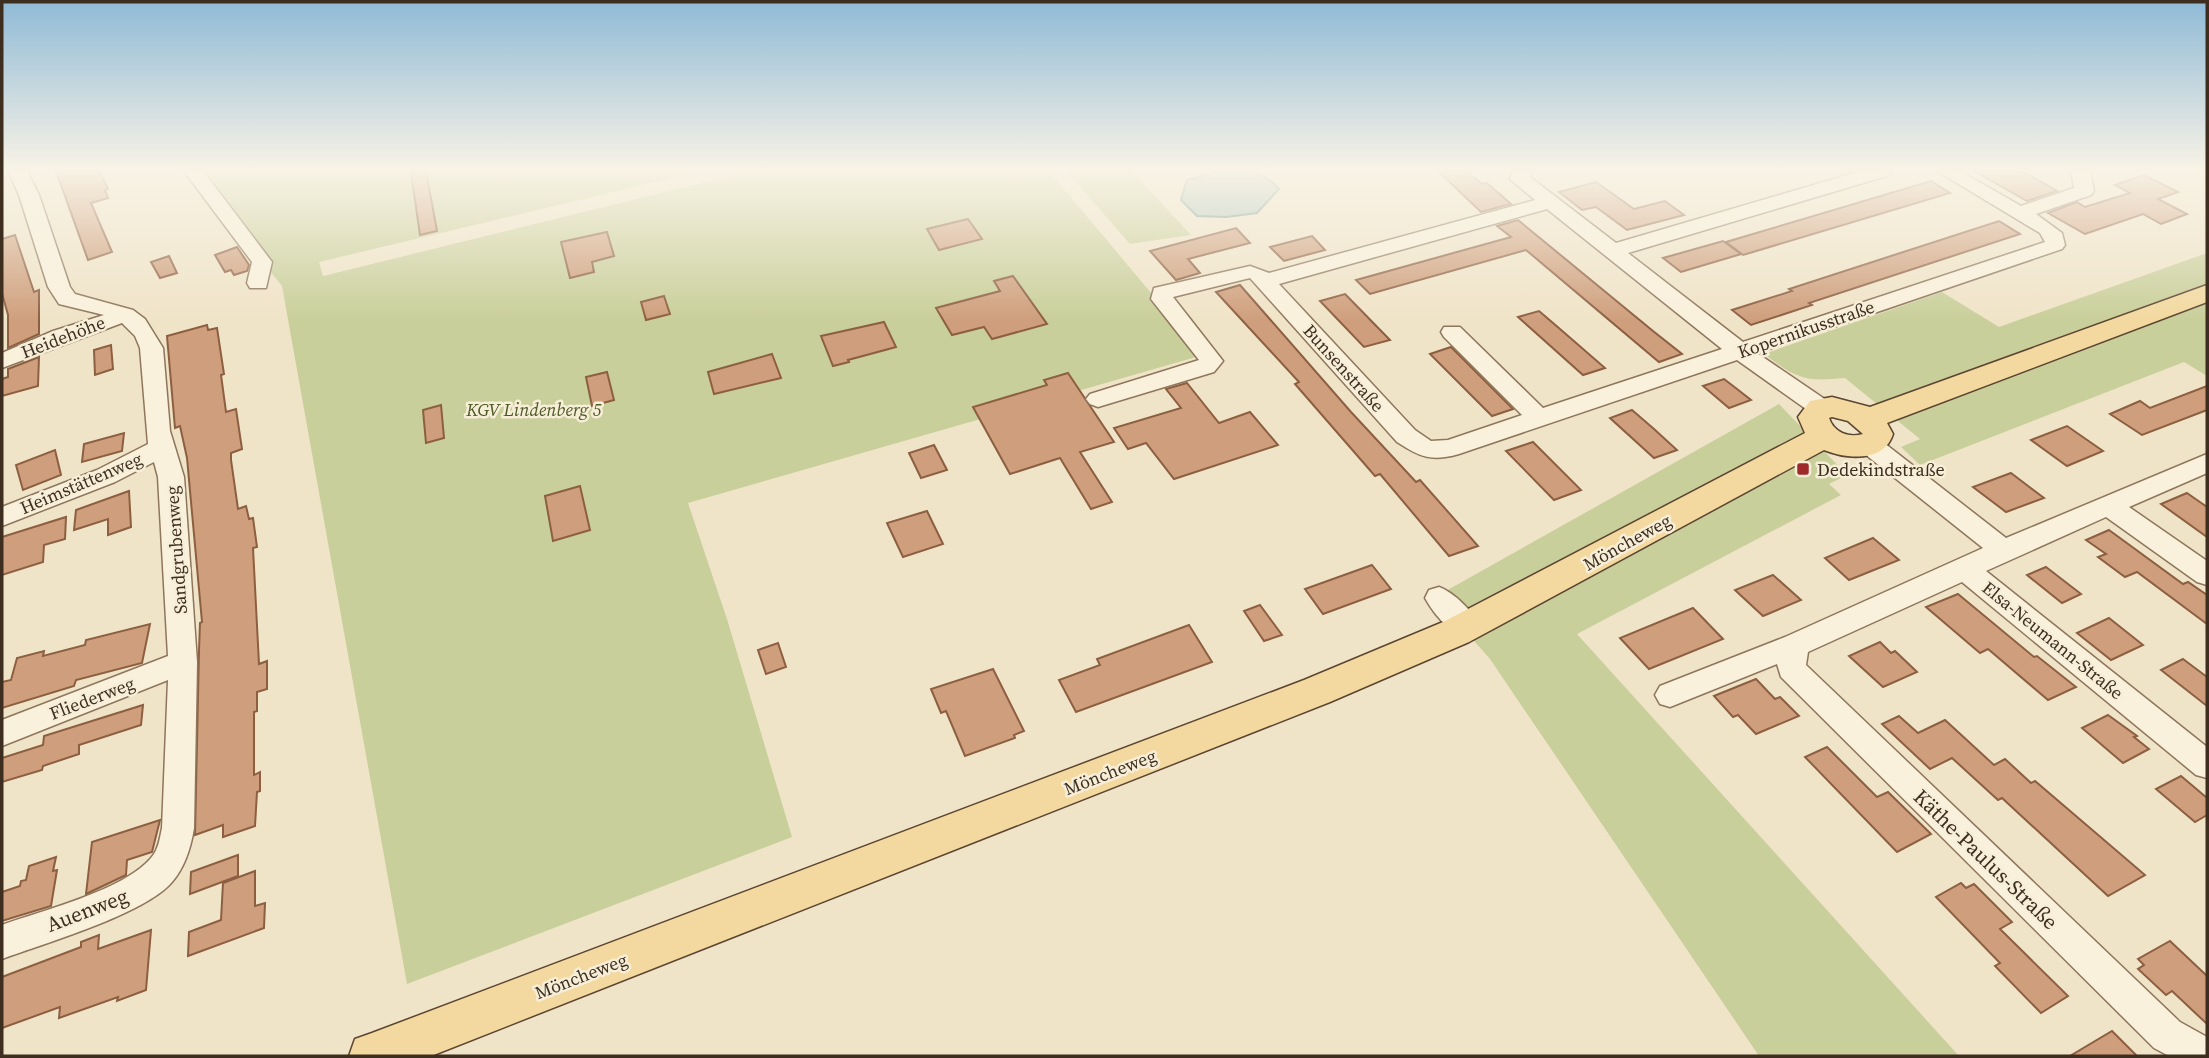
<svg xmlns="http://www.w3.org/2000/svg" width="2209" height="1058" font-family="'Source Serif 4',serif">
	<rect width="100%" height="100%" fill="#f0e4c8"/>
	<g fill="#c9cf9b">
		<path d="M189,171H702L319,262L323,276L751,171H1049L1203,355L688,503L727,619L792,837L407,984L282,286Z"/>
		<path d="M1066,171H1132L1191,235L1130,244Z"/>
		<path d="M2207,253V376L2184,362L1920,465L1901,447L1920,439L1845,378C1805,382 1797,379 1764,354L1942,292L1999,327Z"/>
		<path d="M1779,404L1847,475L1829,484L1841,495L1577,634L1959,1056H1759L1490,659L1435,597Z"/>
	</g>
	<path fill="#a9c4bc" stroke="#6f938a" stroke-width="2" d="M1220,171C1248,171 1259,168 1279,189L1257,213L1226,217L1197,216L1181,200L1187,180Z"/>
	<g fill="#cf9f7d" stroke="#8d5f41" stroke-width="2">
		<path d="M56,171H99L108,189L105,190L108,198L91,203L112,252L88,260Z"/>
		<path d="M426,171L437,231L420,235L411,173Z"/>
		<path d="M1438,171H1467L1482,184L1487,183L1511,204L1481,212Z"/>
		<path d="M1974,171H2022L2057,191L2027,201Z"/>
		<path d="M2144,175L2178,192L2158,199L2187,214L2161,224L2143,214L2085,234L2048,213L2077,202L2085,207L2130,193L2115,185Z"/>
		<path d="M1931,181L1950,193L1743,255L1726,242Z"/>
		<path d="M1596,182L1634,209L1665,201L1684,215L1627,230L1596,207L1582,210L1559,192Z"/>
		<path d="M968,219L982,239L939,250L927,229Z"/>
		<path d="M1518,220L1653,331L1682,354L1659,362L1526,250L1370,294L1356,280L1511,237L1497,226Z"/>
		<path d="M1999,221L2020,234L1809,303L1812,305L1751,325L1732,310L1792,291L1789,289Z"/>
		<path d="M1236,228L1250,243L1188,259L1200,273L1176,280L1150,251Z"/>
		<path d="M607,232L614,256L592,262L594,272L570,278L561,242Z"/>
		<path d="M15,235L34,292L39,290V334L8,348V315L2,293V239Z"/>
		<path d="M1312,236L1325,250L1284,261L1270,247Z"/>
		<path d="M1723,241L1741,254L1681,272L1663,258Z"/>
		<path d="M237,247L249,265L247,271L234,275L231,270L225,272L215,255Z"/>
		<path d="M169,256L177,273L160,278L151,262Z"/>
		<path d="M1013,276L1047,324L992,339L984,327L952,335L936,308L1000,291L994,281Z"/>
		<path d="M1240,285L1351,412L1416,482L1420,480L1478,546L1449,556L1380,474L1375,476L1295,384L1299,382L1216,292Z"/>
		<path d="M1345,294L1390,340L1364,347L1320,301Z"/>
		<path d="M664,296L670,314L646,320L641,302Z"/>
		<path d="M1539,311L1560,329L1605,368L1583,375L1518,317Z"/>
		<path d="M884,322L896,347L848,360L849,362L833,366L821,336Z"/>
		<path d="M207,325L208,330L217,328L224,374L221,375L226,412L236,409L242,449L231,453V460L238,509L246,506L249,519L253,518L257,547L253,548L259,664L267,661V689L257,692V711L254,712V775L260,772V791L257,792L255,826L223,837V825L195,835L199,651L200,623L202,622L187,458L180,426L175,428L167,336Z"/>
		<path d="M111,345L113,369L95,375L94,350Z"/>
		<path d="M1451,347L1513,409L1492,416L1430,354Z"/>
		<path d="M772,354L781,378L714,394L708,372Z"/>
		<path d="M39,357L38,386L2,396V379L8,377V369Z"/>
		<path d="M607,372L614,400L592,406L586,377Z"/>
		<path d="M1068,373L1114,442L1080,452L1112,502L1091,509L1060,458L1010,474L973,407L1047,385L1044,380Z"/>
		<path d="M1724,379L1737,389L1751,400L1729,408L1703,386Z"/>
		<path d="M1187,383L1219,423L1250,412L1278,445L1174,479L1146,443L1128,449L1114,428L1181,408L1166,389Z"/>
		<path d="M2207,386V410L2142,435L2110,414L2140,401L2150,408Z"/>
		<path d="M441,405L444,438L426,443L423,410Z"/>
		<path d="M1632,410L1654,429L1677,450L1654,458L1610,418Z"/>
		<path d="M2067,426L2103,451L2067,466L2031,440Z"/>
		<path d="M124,433L122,451L82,462L84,444Z"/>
		<path d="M1533,442L1581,490L1554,500L1506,451Z"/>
		<path d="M934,445L947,470L921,478L909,453Z"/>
		<path d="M55,450L61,475L23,490L16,465Z"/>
		<path d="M2011,473L2044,498L2006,512L1973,487Z"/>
		<path d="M580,486L590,530L553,541L545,496Z"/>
		<path d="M129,491L131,527L108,535V519L74,530L76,510Z"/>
		<path d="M2187,493L2207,507V537L2161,504Z"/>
		<path d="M927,511L943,544L903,557L887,523Z"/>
		<path d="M66,517L65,539L44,545L43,562L2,575V537Z"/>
		<path d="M2109,530L2183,584L2188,582L2207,595V624L2137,572L2125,577L2098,557L2106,554L2086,540Z"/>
		<path d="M1873,538L1899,560L1849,580L1825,558Z"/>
		<path d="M1372,565L1391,589L1323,614L1305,589Z"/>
		<path d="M2046,567L2081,594L2062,603L2027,575Z"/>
		<path d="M1773,575L1801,600L1763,616L1735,590Z"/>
		<path d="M1958,594L2034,657L2037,656L2076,687L2048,700L1988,649L1980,653L1926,607Z"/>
		<path d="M1260,605L1282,635L1264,641L1244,611Z"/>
		<path d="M1693,608L1723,639L1649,669L1620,638Z"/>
		<path d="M2109,618L2143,645L2111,660L2077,633Z"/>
		<path d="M150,624L142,663L76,680L74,686L2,708V682L11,680L17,658L44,651L43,656L85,645L86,640Z"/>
		<path d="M1189,625L1212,662L1076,712L1059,680L1100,665L1097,659Z"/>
		<path d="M1880,642L1891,653L1895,651L1917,672L1883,687L1849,656Z"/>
		<path d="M778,643L786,667L766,674L758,650Z"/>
		<path d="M2183,659L2207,677V706L2161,670Z"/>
		<path d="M993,669L1024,731L1014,735L1015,738L965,756L946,711L941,713L931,689Z"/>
		<path d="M1756,679L1775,699L1780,697L1799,716L1756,734L1738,715L1733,717L1714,696Z"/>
		<path d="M143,705L141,725L79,745V754L43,766L42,770L2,782V758L43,745L44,736Z"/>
		<path d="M2108,715L2137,736L2134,737L2149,749L2123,763L2082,728Z"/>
		<path d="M1899,716L1918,733L1945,720L1994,765L2005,759L2031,783L2035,781L2145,875L2108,896L2002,798L1998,800L1952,758L1930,769L1882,724Z"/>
		<path d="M1827,747L1877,797L1888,792L1931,834L1897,852L1805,757Z"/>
		<path d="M2181,776L2207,798V815L2195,822L2156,789Z"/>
		<path d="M160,820L152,852L127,860L126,875L86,894L92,842Z"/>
		<path d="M238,855V876L190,894L191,872Z"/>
		<path d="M56,857L53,871L57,870L51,906L2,921V892L20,886L21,881L26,880L29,866Z"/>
		<path d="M255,871V906L265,903L264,928L188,956L189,932L221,920L223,883Z"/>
		<path d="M1961,883L1966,888L1974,884L2012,922L2000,929L2068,996L2041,1013L1995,966L2000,963L1936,897Z"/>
		<path d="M151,930L146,990L117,1001L118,997L59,1018L60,1007L2,1028V977L81,947V942L99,935L98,949Z"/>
		<path d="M2170,941L2207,976V1024L2172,991L2166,995L2138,969L2144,965L2138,959Z"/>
		<path d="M2112,1031L2137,1056H2070Z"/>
	</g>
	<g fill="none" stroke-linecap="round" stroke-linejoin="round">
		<defs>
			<g id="minor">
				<path d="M8,171H27L39,195L70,287L75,294L133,310L145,319L163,348L170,431L184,477L197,662L194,828C191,847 185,867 172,882C145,914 45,943 2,959V925C43,910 130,889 154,854C159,846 160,837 162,828L168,680L2,746V720L168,656L158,477L154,462L115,482L2,526V507L97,470L148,444L140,348L135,336L122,323L2,368V353L53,331L104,315L59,304L48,287L19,195Z"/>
				<path d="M184,171H203L269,258L272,262L266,288H250L247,283L252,262Z"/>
				<path d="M1513,171H1532L1530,177L1616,243L1861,171H1892L1890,175L1628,253L1743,342L2045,242L2040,233L1937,171H1960L2021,206L2074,188L2071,171H2090L2094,191L2091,195L2036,214L2062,233L2065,245L2062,249L1757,353L1829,402L1833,408L1829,414L1821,416L1813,414L1737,360L1459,454C1431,462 1420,457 1397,442L1250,278L1173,297L1223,361L1214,372L1098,407L1090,404L1086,399L1090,394L1199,360L1151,299L1154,288L1250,266L1269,273L1535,200L1510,179ZM1547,209L1722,349L1543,408L1460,327H1444L1441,332L1444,337L1522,415L1448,440L1431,441L1415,430L1279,284Z"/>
				<path d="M1870,437L1879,439L2006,538L2207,454V473L2129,507L2207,561V585L2197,582L2106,517L1986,571L2207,747V778L2196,775L1962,582L1808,652L1806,665L2180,1022L2207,1037V1056H2169L2154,1048L1781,677L1777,664L1670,707L1660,704L1655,695L1660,686L1785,637L1983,548L1861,451L1858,445L1861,439Z"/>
				<path d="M1439,587C1455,593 1473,612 1481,627L1477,635C1456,642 1435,616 1425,598L1429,590Z"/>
			</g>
			<path id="major" d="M2207,285V302L1887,423L1893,434C1884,463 1846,459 1824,450L1469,642L1330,702L431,1056H349L355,1039L372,1033L1304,680L1443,622L1805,433L1798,417L1810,401L1832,397L1870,407ZM1832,417L1848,421L1863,434C1849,438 1834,433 1829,418Z"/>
		</defs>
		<use href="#minor" stroke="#8d765c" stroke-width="3"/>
		<use href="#major" stroke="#5b4430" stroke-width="3"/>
		<use href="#minor" fill="#faf1dc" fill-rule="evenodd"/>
		<use href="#major" fill="#f3d9a0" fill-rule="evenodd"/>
	</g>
	<linearGradient id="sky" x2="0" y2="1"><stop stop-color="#8fbad6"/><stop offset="0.53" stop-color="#f8f3e6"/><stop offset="1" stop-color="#f8f3e6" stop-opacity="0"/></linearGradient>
	<rect width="2209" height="320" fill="url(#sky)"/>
	<rect fill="#9e2a2b" stroke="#f7eed8" stroke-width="2.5" x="1796" y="462" width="14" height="14" rx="3.5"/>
	<g text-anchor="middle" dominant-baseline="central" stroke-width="5" stroke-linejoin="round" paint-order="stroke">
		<g font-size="18" fill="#3d2e20" stroke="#f7eed8">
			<text transform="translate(1806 329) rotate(-19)">Kopernikusstraße</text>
			<text transform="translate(63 337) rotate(-21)">Heidehöhe</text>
			<text transform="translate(1344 368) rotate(48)">Bunsenstraße</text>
			<text transform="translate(81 483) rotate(-23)">Heimstättenweg</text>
			<text transform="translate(1627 542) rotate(-29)">Möncheweg</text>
			<text transform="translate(176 550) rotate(-94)">Sandgrubenweg</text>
			<text transform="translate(2053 640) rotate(39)">Elsa-Neumann-Straße</text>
			<text transform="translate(92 698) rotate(-21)">Fliederweg</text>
			<text transform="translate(1110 772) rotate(-21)">Möncheweg</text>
			<text transform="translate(581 976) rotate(-21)">Möncheweg</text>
		</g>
		<g font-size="18" font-style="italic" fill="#4d5a26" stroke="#f7eed8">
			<text x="534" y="409">KGV Lindenberg 5</text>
		</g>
		<g font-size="18" fill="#3d2e20" stroke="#f7eed8" text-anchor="start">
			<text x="1817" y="469">Dedekindstraße</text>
		</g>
		<g font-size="21" fill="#3d2e20" stroke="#f7eed8">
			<text transform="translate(1986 859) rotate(44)">Käthe-Paulus-Straße</text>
			<text transform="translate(87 910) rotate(-21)">Auenweg</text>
		</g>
	</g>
	<rect width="2209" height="1058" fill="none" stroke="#3d2e20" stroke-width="7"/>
</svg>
